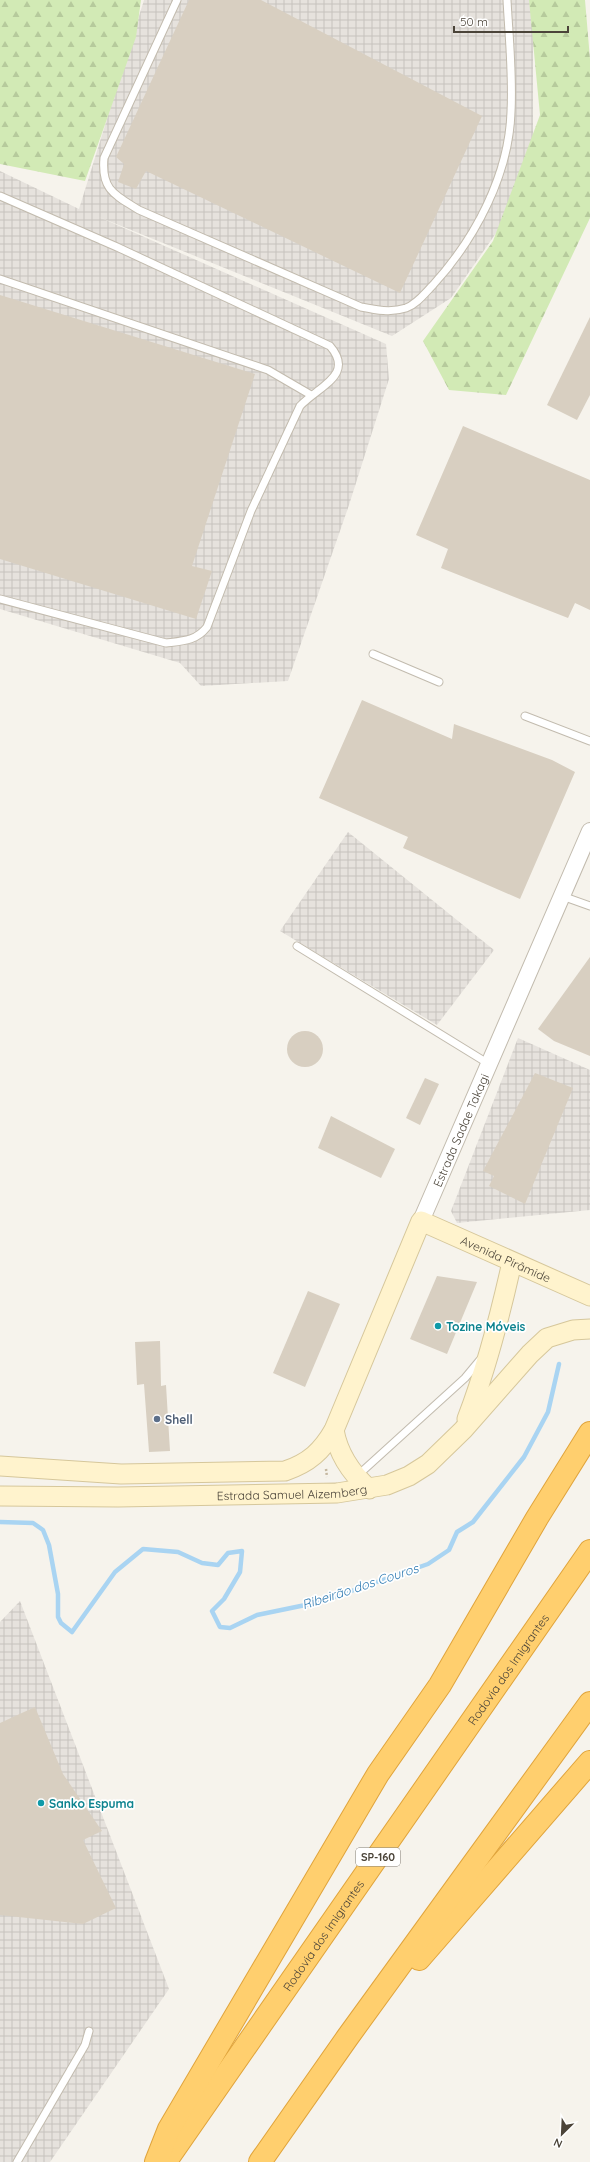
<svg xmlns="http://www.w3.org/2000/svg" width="590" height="2162" font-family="Quicksand,sans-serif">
	<defs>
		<pattern id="industrial-grid" width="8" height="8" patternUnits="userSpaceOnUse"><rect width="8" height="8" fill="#e6e2dd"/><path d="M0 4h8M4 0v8" fill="none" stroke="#c7c3be"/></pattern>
		<pattern id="forest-firs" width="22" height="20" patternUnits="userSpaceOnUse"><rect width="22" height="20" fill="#d2eab5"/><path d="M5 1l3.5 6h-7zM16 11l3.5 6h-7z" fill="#b6ca9c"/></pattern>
	</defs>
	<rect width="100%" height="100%" fill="#f6f3ec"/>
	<g fill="url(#industrial-grid)">
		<path d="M144,0H533V141L510,213L451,298L392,336L99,217L386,344L389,379L349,505L288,681L201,686L180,663L0,609V171L79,209Z"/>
		<path d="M348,832L494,950L437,1025L280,931Z"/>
		<path d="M518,1038L590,1070V1210L457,1223L451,1211Z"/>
		<path d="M20,1601L169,1989L50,2162H0V1622Z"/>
	</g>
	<g fill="url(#forest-firs)">
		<path d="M0,0H141L136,37L85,181L0,164Z"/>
		<path d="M529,0H585L590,59V218L506,395L449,390L423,341L493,241L540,115Z"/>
	</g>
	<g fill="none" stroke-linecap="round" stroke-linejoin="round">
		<path stroke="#a9d4f2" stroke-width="4.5" d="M0,1522L33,1523L43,1530L49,1545L58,1594V1617L61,1623L72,1632L115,1572L143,1549L178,1552L202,1563L218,1565L228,1553L242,1551L240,1572L224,1599L212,1611L220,1627L230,1628L257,1615L320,1602L428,1564L449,1550L457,1532L473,1522L524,1457L548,1412L559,1364"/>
	</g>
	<g fill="#d8cfc1">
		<path d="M189,0H261L482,116L400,293L146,171L136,189L118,182L124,164L116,157Z"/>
		<path d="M0,295L255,374L192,566L212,571L196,619L0,559Z"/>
		<path d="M590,317V395L577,420L547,405Z"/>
		<path d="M463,426L590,480V610L575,603L568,618L441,568L448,549L416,535Z"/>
		<path d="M362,700L452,739L454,724L552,760L575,772L520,899L403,848L408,837L319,798Z"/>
		<path d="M590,957V1056L554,1041L538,1029Z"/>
		<circle cx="305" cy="1049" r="18"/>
		<path d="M535,1073L573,1088L525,1204L489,1186L494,1176L483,1171Z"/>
		<path d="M425,1078L439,1084L420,1125L406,1118Z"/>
		<path d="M331,1116L395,1149L381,1178L318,1148Z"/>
		<path d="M437,1276L477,1282L447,1354L410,1339Z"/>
		<path d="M308,1291L340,1304L305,1387L273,1373Z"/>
		<path d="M160,1341L161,1386L166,1385L170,1451L149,1452L144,1384L137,1385L135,1342Z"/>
		<path d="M35,1707L63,1774L102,1831L83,1840L116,1908L83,1924L0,1915V1723Z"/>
	</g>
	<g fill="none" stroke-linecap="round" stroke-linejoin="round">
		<defs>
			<g id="service">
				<path d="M177,0L104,158C101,190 115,195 139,210L361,307C376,310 391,313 406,308C417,304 425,293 433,285C475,239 509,175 511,112C513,75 509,37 507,0"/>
				<path d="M0,196L117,247L330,346C355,375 319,386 300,406L251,511L207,627C196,641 183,641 166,643L0,599"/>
				<path d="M0,279L268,370L311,395"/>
				<path d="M373,654L439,682"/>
				<path d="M525,716L590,741"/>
				<path d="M562,896L590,906"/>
				<path d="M297,946L489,1064"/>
				<path d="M357,1476L465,1378L480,1360"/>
				<path d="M17,2162L85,2045L89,2031"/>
			</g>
			<g id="tertiary">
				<path id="s1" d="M421,1221L590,831"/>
			</g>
			<g id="secondary">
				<path d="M467,1419C487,1367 500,1316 512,1262"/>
				<path d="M334,1430C338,1453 351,1473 369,1489"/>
				<path id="s2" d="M0,1466L121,1474L285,1471C309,1463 322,1451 334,1430L421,1221L590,1296"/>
				<path id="s3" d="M0,1496L118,1497L337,1493L387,1485L409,1476L428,1464L463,1430L530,1354L547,1338L573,1330L590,1329"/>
			</g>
			<g id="motorway">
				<path d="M419,1959L590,1762"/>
				<path id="s4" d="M166,2161L590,1551"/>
				<path d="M156,2162L169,2129L378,1774L440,1685L537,1518L590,1433"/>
				<path d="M260,2162L347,2038L590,1703"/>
			</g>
		</defs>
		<use href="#service" stroke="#c2bbae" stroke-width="9"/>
		<use href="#tertiary" stroke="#c2bbae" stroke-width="18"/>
		<use href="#secondary" stroke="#d6c79b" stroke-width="21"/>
		<use href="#motorway" stroke="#e0a43c" stroke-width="24"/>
		<path stroke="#c4b79f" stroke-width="2.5" stroke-dasharray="2 2" stroke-linecap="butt" d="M326,1469L327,1477"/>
		<use href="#service" stroke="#fff" stroke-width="7"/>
		<use href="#tertiary" stroke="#fff" stroke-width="16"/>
		<use href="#secondary" stroke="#fff3cd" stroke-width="19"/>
		<use href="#motorway" stroke="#ffcf6e" stroke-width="22"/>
	</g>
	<g fill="#0f9aa8" stroke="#fff" stroke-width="1.5">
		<circle cx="438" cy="1326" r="4"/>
		<circle cx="41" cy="1803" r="4"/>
	</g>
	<circle fill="#5c6f8a" stroke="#fff" stroke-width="1.5" cx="157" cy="1419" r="4"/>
	<g text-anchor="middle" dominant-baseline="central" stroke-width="3.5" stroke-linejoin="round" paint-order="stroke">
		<rect fill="#fff" stroke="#817c74" stroke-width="1" x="356" y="1848" width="44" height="18" rx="3"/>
		<g font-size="11" font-weight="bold" fill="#4b4439">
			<text x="378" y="1857">SP-160</text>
		</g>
		<g font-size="12" fill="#4b4439" stroke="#fff">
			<text stroke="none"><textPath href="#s1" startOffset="99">Estrada Sadae Takagi</textPath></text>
			<text stroke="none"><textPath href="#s2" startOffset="670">Avenida Pirâmide</textPath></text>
			<text stroke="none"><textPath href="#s3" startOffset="292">Estrada Samuel Aizemberg</textPath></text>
			<text stroke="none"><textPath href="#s4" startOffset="599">Rodovia dos Imigrantes</textPath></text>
			<text stroke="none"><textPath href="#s4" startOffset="275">Rodovia dos Imigrantes</textPath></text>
		</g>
		<g font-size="12" font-weight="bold" fill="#0d838f" stroke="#fff" text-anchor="start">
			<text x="446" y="1326">Tozine Móveis</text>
			<text x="49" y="1803">Sanko Espuma</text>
		</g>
		<g font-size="12" font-weight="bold" fill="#4e5e75" stroke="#fff" text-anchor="start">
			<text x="165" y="1419">Shell</text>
		</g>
		<g font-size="13" font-style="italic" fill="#2e7ab2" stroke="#fff">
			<text transform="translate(360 1586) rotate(-18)">Ribeirão dos Couros</text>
		</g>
	</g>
	<g transform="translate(562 2134) rotate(204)" stroke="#ffffff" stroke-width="3" paint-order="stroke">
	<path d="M0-3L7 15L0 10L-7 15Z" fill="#4b4439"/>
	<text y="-6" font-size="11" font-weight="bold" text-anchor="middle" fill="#4b4439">N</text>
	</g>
	<path d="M454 26v6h114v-6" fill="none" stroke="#4b4439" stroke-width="2"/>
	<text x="460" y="26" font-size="12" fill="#4b4439" stroke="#ffffff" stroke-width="3" paint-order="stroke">50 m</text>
</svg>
